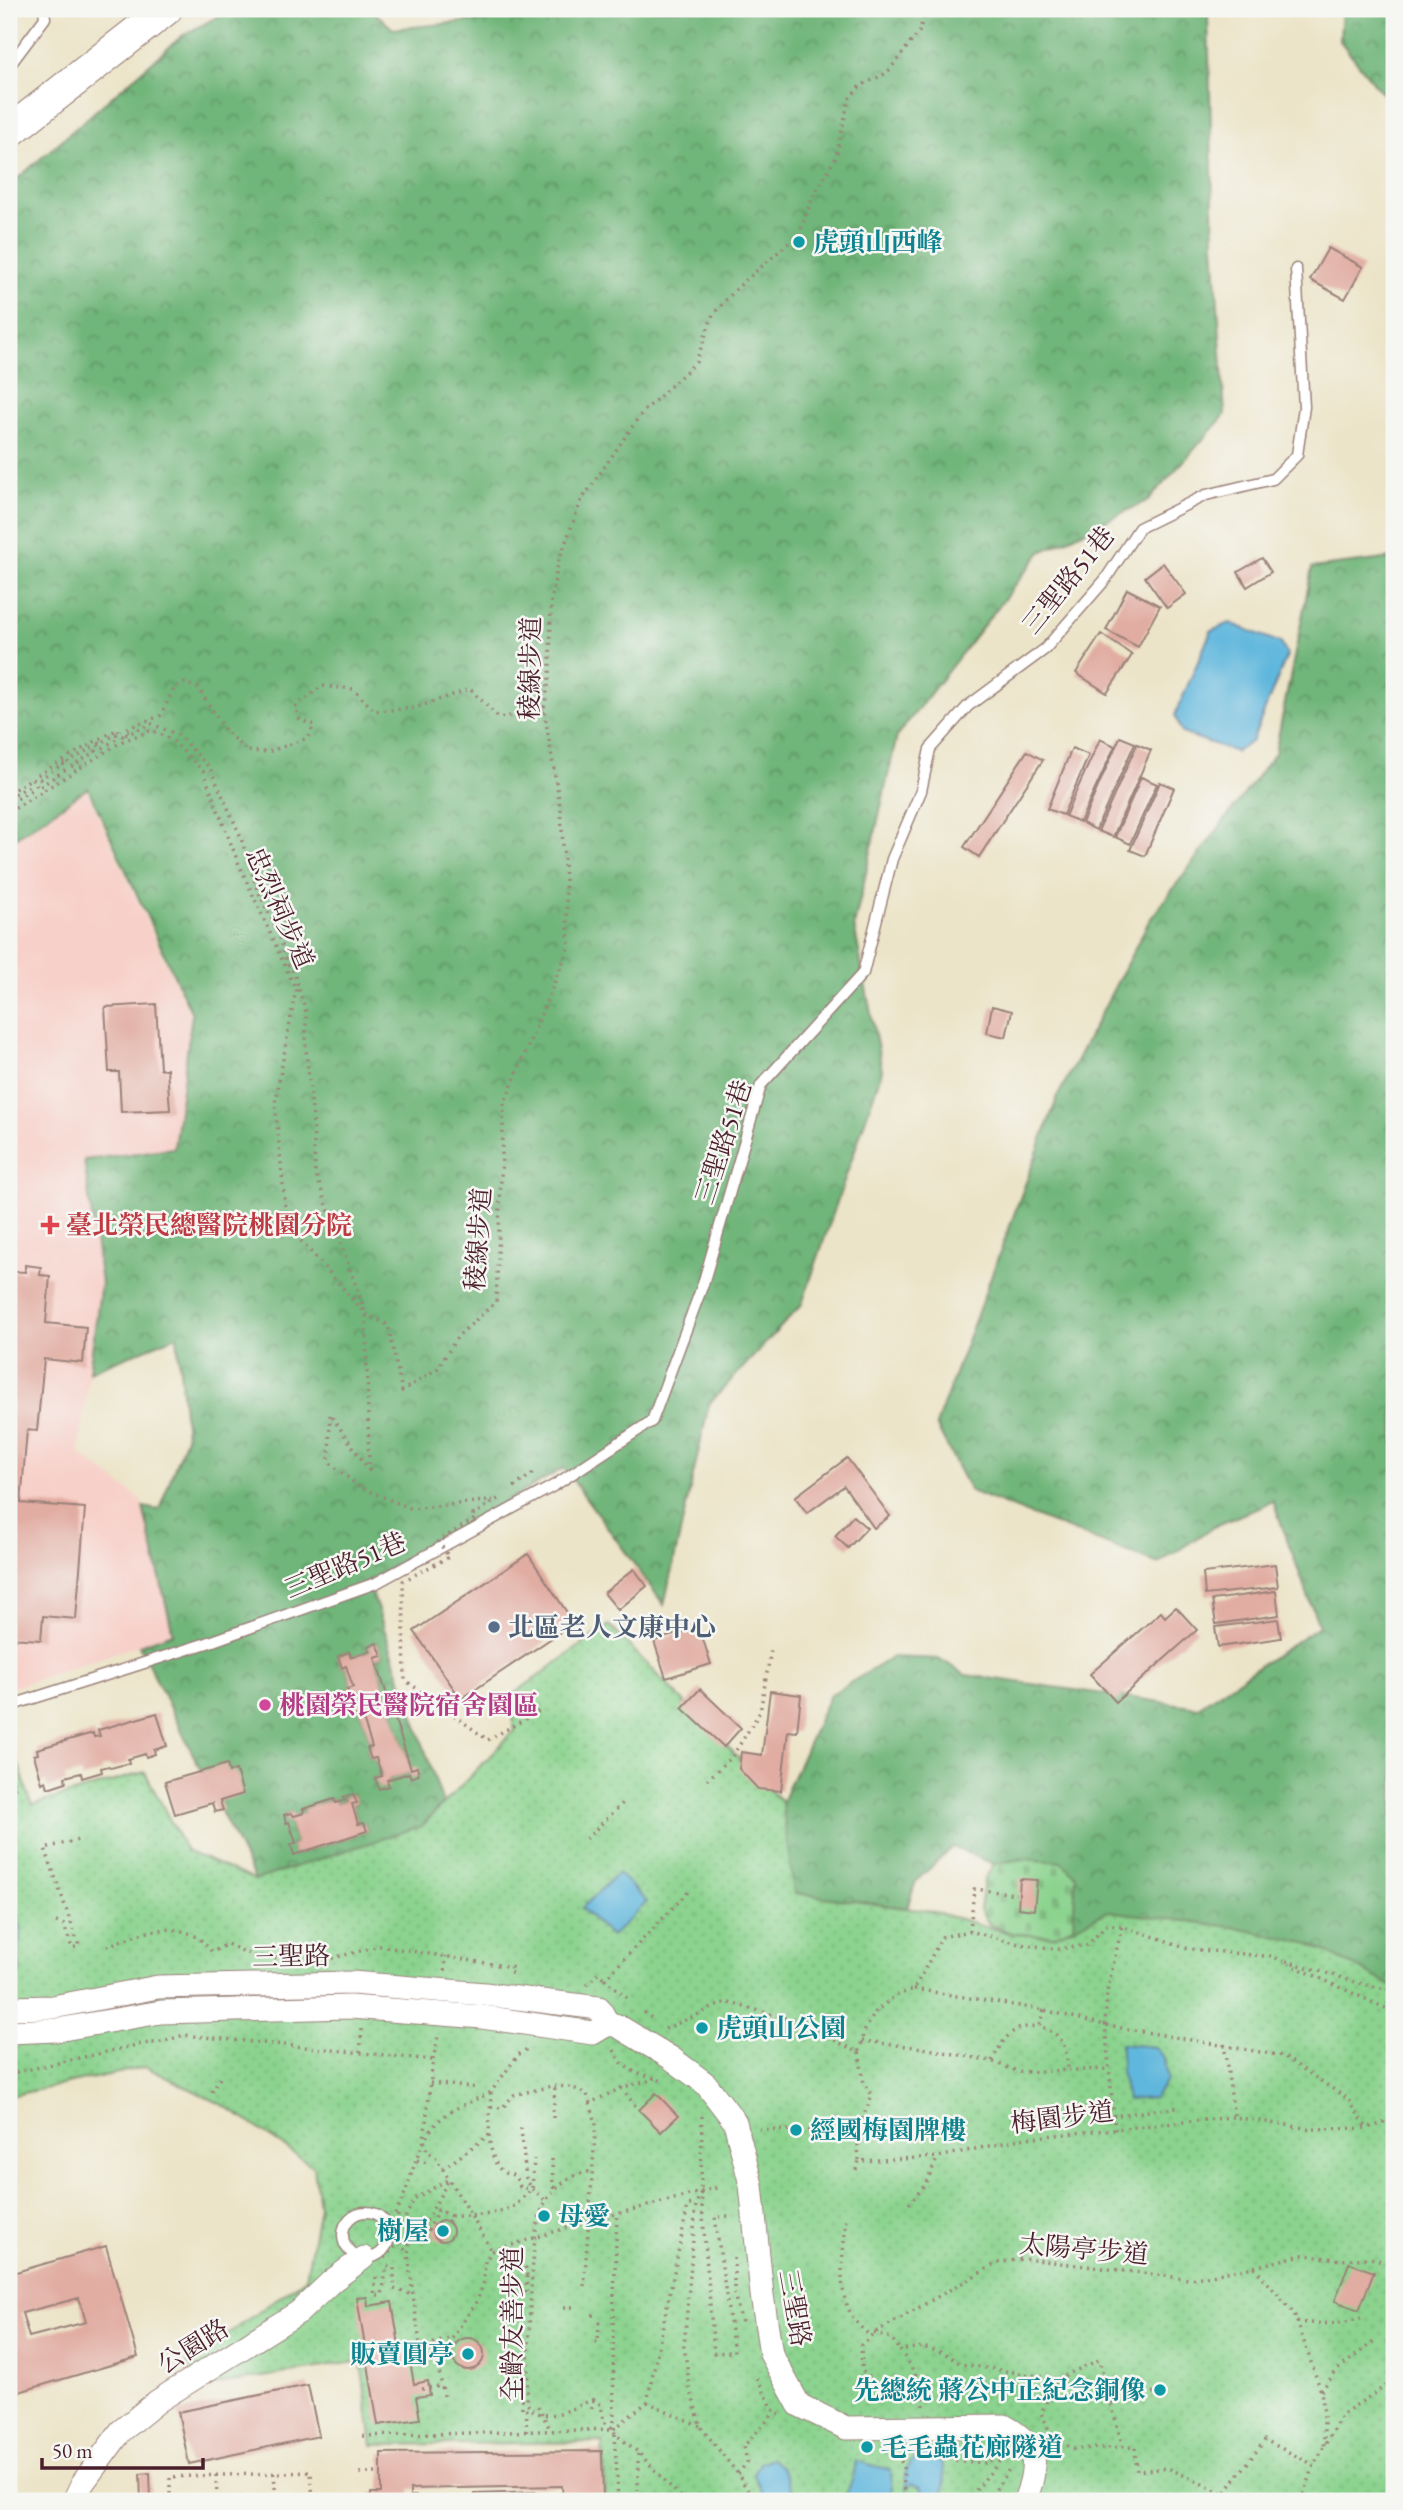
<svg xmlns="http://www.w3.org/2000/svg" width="1403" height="2510" font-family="'EB Garamond','Noto Serif TC',serif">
	<defs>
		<pattern id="forest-crowns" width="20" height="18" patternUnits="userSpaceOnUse" patternTransform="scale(1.75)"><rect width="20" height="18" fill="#70b579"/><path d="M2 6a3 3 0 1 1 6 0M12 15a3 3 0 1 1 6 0" fill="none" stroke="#5e9363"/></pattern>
		<pattern id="cemetery-stones" width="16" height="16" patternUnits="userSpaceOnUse" patternTransform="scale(1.75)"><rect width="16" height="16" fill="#8bd38e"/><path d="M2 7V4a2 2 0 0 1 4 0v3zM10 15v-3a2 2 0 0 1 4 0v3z" fill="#79b57b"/></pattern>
		<pattern id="park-dots" width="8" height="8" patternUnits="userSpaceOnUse" patternTransform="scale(1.75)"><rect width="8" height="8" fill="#8bd38e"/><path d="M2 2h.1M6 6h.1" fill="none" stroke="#79b57b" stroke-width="1.8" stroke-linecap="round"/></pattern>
	</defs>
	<rect width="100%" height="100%" fill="#f6f6f2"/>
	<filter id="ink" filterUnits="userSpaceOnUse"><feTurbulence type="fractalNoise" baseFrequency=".0143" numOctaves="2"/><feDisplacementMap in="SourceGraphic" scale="14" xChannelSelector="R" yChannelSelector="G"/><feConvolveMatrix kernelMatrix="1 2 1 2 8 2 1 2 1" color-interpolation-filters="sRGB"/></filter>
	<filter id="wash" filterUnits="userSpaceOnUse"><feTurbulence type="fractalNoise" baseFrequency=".00686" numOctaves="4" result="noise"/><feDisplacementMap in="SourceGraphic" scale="28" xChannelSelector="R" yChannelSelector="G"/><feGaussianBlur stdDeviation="1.57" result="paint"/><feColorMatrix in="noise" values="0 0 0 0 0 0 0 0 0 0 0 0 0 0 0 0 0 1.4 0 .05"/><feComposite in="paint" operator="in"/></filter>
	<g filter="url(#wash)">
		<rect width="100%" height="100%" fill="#ece4c8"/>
		<path fill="#f7d0c9" d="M86,789L190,1016L174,1148L84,1161L100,1290L79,1453L141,1500L174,1633L9,1689V845Z"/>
		<g fill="url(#forest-crowns)" stroke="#5d6a52" stroke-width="2" fill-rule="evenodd">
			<path d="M253,9H371L393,29L522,16L545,9H1211L1208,16L1214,243L1225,415L1149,500L1041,552L897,736L854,926L882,1071L802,1304L709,1404L664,1605L564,1468L368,1581L443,1803L422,1826L255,1880L139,1645L173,1633L143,1507L159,1510L186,1437L177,1336L89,1372L101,1283L84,1160L174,1148L192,1014L88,788L9,842V529L14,523L9,518V186L183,35L219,16ZM377,1643L382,1656L375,1658L411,1769L419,1775L411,1778L409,1773L387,1780L375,1778L382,1776L376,1758L371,1759L367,1749L372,1747L356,1697L351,1698L347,1689L353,1687L346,1666L342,1667L338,1656L349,1652L351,1657L370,1651L368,1646ZM353,1794L356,1803L352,1804L358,1824L364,1823L367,1831L295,1855L291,1845L296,1843L289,1822L286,1823L284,1815L291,1813L294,1816L304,1813L303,1809L334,1799L336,1803L345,1800L343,1797Z"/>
			<path d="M1342,9H1394V108L1340,41Z"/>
			<path d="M1394,558V2501L956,1918L1013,1934L1022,1859L994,1864L953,1847L916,1881L907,1908L793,1893L782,1802L830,1695L893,1657L940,1659L966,1675L1198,1707L1319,1626L1273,1501L1213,1527L1158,1564L970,1491L936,1425L1058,1096L1149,921L1275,753L1312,568Z"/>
		</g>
		<path fill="url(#cemetery-stones)" stroke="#6a795c" stroke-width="2" d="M1022,1859L1061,1862L1076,1875L1073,1927L1054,1936L1013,1934L989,1924L980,1910L984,1880L994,1864Z"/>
		<path fill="url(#park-dots)" stroke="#6a795c" stroke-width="2" d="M609,1625L782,1802L794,1893L935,1912L1013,1934L1054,1936L1109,1911L1232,1927L1310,1944L1370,1974L1394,1988V2501H606L602,2442L372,2445L361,2361L202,2387L187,2363L306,2278L319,2207L314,2167L227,2107L146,2067L9,2096V1735L32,1805L145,1772L186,1851L255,1880L422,1826L515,1730L507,1699Z"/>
		<g fill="#60b7dd" stroke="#556b84" stroke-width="2">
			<path d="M1230,623L1281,643L1287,655L1252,741L1236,752L1182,733L1175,715L1211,631Z"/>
			<path d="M618,1873L647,1902L611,1937L582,1908Z"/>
			<path d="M9,1882L21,1928L19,1955L20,1973L9,1979Z"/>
			<path d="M1121,2044L1155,2047L1164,2059L1167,2080L1154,2098L1127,2100L1121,2073Z"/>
			<path d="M929,2453C945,2459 946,2475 944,2491L932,2501L917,2500L923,2492L921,2487L911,2484L907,2489C903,2470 907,2456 929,2453Z"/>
			<path d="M771,2458L782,2468L797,2501H766L754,2475L760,2463Z"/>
			<path d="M856,2461L891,2470L892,2501H844L854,2474Z"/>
		</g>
		<g id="blocks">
			<g fill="#e1aca1" fill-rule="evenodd">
				<path d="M1328,248L1363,267L1345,299L1310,280Z"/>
				<path d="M1262,558L1271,572L1247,587L1238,572Z"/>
				<path d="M1163,563L1186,594L1167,608L1145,577Z"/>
				<path d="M1127,589L1160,606L1138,647L1106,630Z"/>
				<path d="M1101,634L1132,655L1107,693L1076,673Z"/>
				<path d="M1120,737L1135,743L1096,830L1082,823Z"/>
				<path d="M1100,739L1115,746L1080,822L1065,816Z"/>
				<path d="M1137,744L1151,750L1113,837L1098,831Z"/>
				<path d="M1072,748L1089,755L1063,815L1047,809Z"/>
				<path d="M1027,751L1043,760L979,857L964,847Z"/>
				<path d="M1141,777L1157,784L1130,844L1115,837Z"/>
				<path d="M1160,782L1174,788L1145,856L1130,850Z"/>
				<path d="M156,1004L160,1069H167L170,1110L121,1112L119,1072H109L105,1007Z"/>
				<path d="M992,1006L1012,1011L1006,1037L987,1033Z"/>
				<path d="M25,1265L41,1267L40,1275L50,1276L46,1323L86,1327L83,1363L44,1359L37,1431L27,1430L21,1503L85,1508L76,1619L43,1616L41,1640L9,1638V1271L25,1272Z"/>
				<path d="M847,1458L890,1516L874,1528L844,1486L807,1513L795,1497Z"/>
				<path d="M853,1516L867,1528L848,1548L835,1536Z"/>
				<path d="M528,1554L574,1623L461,1699L414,1631Z"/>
				<path d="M1275,1564L1278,1587L1205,1595L1203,1573Z"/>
				<path d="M634,1569L647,1586L618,1610L604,1593Z"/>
				<path d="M1276,1591L1279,1615L1216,1624L1212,1600Z"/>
				<path d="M1176,1607L1197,1630L1116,1702L1090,1674L1161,1612L1165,1617Z"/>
				<path d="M1278,1619L1281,1638L1218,1647L1215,1627Z"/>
				<path d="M699,1627L711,1664L666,1678L654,1641Z"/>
				<path d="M377,1643L382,1656L375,1658L411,1769L417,1767L419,1775L411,1778L409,1773L387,1780L389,1786L379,1789L375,1778L382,1776L376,1758L371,1759L367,1748L372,1747L356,1697L351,1699L347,1689L353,1687L346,1666L342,1668L338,1656L349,1652L351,1657L370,1651L368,1646Z"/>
				<path d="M700,1689L741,1728L724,1747L682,1708Z"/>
				<path d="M770,1691L801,1695L797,1732L788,1731L781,1791L758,1789L739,1769L741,1752L762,1755Z"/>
				<path d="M157,1713L167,1746L154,1750L155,1754L146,1757L145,1754L128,1759L129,1763L111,1768L109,1766L101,1768L102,1772L82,1778L81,1773L65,1777L66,1782L48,1788L46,1781L42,1783L34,1755L38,1754L37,1749L93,1733L94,1737L100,1736L98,1730Z"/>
				<path d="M227,1764L229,1772L236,1770L243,1794L220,1801L223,1810L215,1812L212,1803L175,1814L165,1782Z"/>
				<path d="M9,1765L15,1788L9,1789Z"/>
				<path d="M353,1794L357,1803L352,1804L358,1824L364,1823L367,1831L294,1855L291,1845L296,1843L289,1822L286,1823L284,1815L291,1813L294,1816L304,1813L303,1809L334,1799L336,1803L345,1800L343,1797Z"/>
				<path d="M1020,1879L1037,1880L1034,1910L1018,1908Z"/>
				<path d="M656,2093L678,2116L661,2132L639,2110Z"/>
				<circle cx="443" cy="2231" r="10"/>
				<path d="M106,2246L138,2357L9,2395V2274ZM79,2298L86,2322L29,2337L22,2313Z"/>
				<path d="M1349,2263L1374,2272L1359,2310L1335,2301Z"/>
				<path d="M367,2297L368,2306L392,2302L400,2351L408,2350L414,2384L428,2381L430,2395L416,2397L420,2419L378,2425L357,2298Z"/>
				<circle cx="468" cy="2354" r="16"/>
				<path d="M308,2385L319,2436L189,2464L178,2412Z"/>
				<path d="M602,2451L603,2501H563L562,2486L410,2489V2496H416V2501H371V2493H381V2453Z"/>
				<path d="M150,2473L151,2501H141L140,2474Z"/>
				<path d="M537,2492L538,2501H474V2494Z"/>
			</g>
		</g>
	</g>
	<g filter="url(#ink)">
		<use href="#blocks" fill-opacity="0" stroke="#9b827a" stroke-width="2"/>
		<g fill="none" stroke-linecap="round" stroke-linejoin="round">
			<defs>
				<g id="lane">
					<path d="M9,66L45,18L44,9"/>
					<path d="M9,1706L207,1643L376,1583L555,1485L652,1421L703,1284L761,1085L863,973L892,859L921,791L930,749L968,706L1045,649L1105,580L1139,528L1206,495L1273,479L1297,455L1304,407L1296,269"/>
					<circle cx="366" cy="2235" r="23"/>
				</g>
				<g id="street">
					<path d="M9,2008L53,2007L158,1987L352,1983L485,1994L599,2008L608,2024"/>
					<path d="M9,2032L57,2030L161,2012L350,2007L482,2017L593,2033L608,2024L618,2026L671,2058L706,2084L735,2122L751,2185L762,2295L771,2354L799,2405L846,2428L1004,2426C1040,2445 1038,2465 1025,2501"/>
					<path d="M74,2501L82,2484L121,2431L158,2401L299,2312L332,2281L363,2258"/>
				</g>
				<path id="secondary" d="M9,132L166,9"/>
			</defs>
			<use href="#lane" stroke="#9b827a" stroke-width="13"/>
			<use href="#street" stroke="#9b827a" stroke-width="25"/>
			<use href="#secondary" stroke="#9b827a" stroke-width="34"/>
			<g stroke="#9b827a" stroke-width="3.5" stroke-dasharray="2 5" stroke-linecap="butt">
				<path d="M128,733L125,729L160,716L175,687L185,683L198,688L226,731L246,751L268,752L308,738L314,725L300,720L295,707L322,686L353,689L375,711L415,708L470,689L499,718L544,710"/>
				<path d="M125,735L152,724L178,735L210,768L240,835L257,889L279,934L287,963L294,973L306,1012V1050L313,1119L315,1172L366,1314L369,1470L330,1414L329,1462L359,1487L412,1509L493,1500"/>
				<path d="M9,793L32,778L38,788L66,769L63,764L40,779L37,775L66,759L71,767L96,751L93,747L72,760L70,756L96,741L101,749L118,738L116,734L100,744L98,740L118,729L122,736L125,735"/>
				<path d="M9,798L29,786L31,790L9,804"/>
				<path d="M9,812L123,741L152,730L172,740L203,771L238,862L296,990L275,1103L287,1225L366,1314L388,1325L402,1391L438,1368L458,1336L496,1302L504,1104L569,947L561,812L544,710L550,672L551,602L558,563L581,501L641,414L696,362L713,314L738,287L799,234L812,199L836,157L849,99L860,86L887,73L919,32L926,9"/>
				<path d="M514,1487L532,1474L537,1476"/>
				<path d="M707,1780L732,1757L760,1712L771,1650"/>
				<path d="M586,1839L623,1803"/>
				<path d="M56,1922L64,1925L72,1948L79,1946L45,1848L79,1840"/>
				<path d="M970,1931L974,1889L1016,1894"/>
				<path d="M107,1946C134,1936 168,1920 197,1937C202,1940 208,1948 212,1952L227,1944L254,1956L300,1960"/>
				<path d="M325,1960L380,1946L511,1967L509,1972L516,1974"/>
				<path d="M1286,1961L1359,1983L1394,1991"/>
				<path d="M445,1971L446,1956"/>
				<path d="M587,1985L598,1973L605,1979"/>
				<path d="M914,1989L1044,2010L1105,2025L1283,2056L1348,2099L1367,2128"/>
				<path d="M627,1998L605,1979L688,1892"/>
				<path d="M1044,2010L1039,2026C1064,2035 1066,2045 1068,2070"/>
				<path d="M644,2012L654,2020"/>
				<path d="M665,2029L726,2002L790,2019L859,2052L865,2030L876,2011L895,1996L914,1989L942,1937L970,1931L1019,1944L1058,1949L1087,1945L1107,1925L1122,1926L1191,1949L1274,1957L1394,2012"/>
				<path d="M862,2041L923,2048L991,2061L1020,2072L1109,2069"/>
				<path d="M1224,2044L1234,2117"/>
				<path d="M614,2050C626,2076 641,2071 664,2082"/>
				<path d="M360,2052L362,2029"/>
				<path d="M859,2052L864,2084L872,2095L857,2133L859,2161L938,2157L1026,2138L1234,2117L1312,2129L1367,2128L1381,2124L1394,2115"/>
				<path d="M433,2060L438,2036"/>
				<path d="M992,2061C1005,2037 1010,2026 1039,2026"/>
				<path d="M9,2074L141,2044L162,2042L184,2035L433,2060L424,2140L427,2151L437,2159L492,2251"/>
				<path d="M430,2083L478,2088"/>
				<path d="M621,2088L639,2110"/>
				<path d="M212,2092L220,2078"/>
				<path d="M491,2107L502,2108L514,2095L552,2086L571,2087L587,2094L590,2103L621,2088L655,2079"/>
				<path d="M702,2116L701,2192L696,2204L684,2346L690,2389L701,2427L738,2474L754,2501"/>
				<path d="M1112,2116L1178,2107"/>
				<path d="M553,2118L555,2087"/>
				<path d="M521,2128L526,2178L532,2189L546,2201"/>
				<path d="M759,2129L857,2133"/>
				<path d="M1115,2130L1105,2025L1107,1992L1122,1926"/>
				<path d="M489,2135C490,2145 493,2162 500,2169C508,2179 513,2167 520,2187L532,2189"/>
				<path d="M552,2159L553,2187L556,2188"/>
				<path d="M417,2160L430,2164"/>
				<path d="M443,2169L489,2135L491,2092L518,2055L530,2047"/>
				<path d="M856,2170L859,2161"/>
				<path d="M701,2192L714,2353L734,2352L715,2217L732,2216"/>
				<path d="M518,2203L532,2189L534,2159"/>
				<path d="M909,2204L925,2185L938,2157"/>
				<path d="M398,2215L399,2242L408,2254"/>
				<path d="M846,2220C843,2263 831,2307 871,2336"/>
				<path d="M448,2222L451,2216L438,2210L426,2236L420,2233L449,2179"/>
				<path d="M387,2226C414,2194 410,2144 443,2117C456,2106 477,2100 491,2092"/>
				<path d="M492,2251L589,2221L720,2187"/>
				<path d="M497,2251C515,2251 525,2257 527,2275L532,2276"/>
				<path d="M384,2258L399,2242"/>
				<path d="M734,2258V2294L743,2326"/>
				<path d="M1254,2267L1294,2313L1321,2391L1324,2414V2446"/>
				<path d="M376,2277L374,2295H382L387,2266L394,2268V2289L413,2295"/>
				<path d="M584,2286L596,2123L590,2103"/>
				<path d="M526,2292L527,2275"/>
				<path d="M564,2307H573"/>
				<path d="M592,2315H599"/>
				<path d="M1297,2322C1319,2324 1340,2325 1361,2318"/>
				<path d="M874,2333L891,2338L900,2350"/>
				<path d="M595,2342H598L599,2323L603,2324"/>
				<path d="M437,2362L478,2299L484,2281L485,2261L492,2251"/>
				<path d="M411,2363L428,2357L426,2350C434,2341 441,2339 453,2338"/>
				<path d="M757,2378L775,2413L779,2415"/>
				<path d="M924,2387L874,2381L862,2371L861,2345L874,2333L997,2263L1022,2259L1045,2261L1190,2279L1254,2267L1302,2255L1343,2260L1370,2258L1394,2264"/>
				<path d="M924,2387L900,2350L922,2347L944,2353L961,2364L1057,2379"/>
				<path d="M422,2389L442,2386"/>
				<path d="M1321,2391L1337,2370L1376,2340"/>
				<path d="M444,2396L437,2362L421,2351L413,2295L408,2254L410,2235L406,2217L414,2199L449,2179"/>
				<path d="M522,2399V2409L527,2410"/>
				<path d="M593,2399C575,2408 540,2427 527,2403C528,2360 529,2317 532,2275C534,2250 534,2223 546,2201C557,2183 574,2173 594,2171"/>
				<path d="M593,2399L601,2405L604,2422L614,2429L615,2434L638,2452L684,2501"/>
				<path d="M647,2402L700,2426"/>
				<path d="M1111,2402L1155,2392"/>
				<path d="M538,2406L551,2431"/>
				<path d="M924,2406V2387"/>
				<path d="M592,2409L593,2399"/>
				<path d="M614,2429L647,2402L688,2205L696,2204"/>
				<path d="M614,2429L613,2324L617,2215"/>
				<path d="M526,2432L527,2406"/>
				<path d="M615,2434L618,2501"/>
				<path d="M363,2436L614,2429"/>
				<path d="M1123,2447L1099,2360L1057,2379L1041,2413L1052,2436L1073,2449L1135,2447L1137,2471L1168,2468L1224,2494L1265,2440L1314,2465"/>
				<path d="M892,2450L903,2464L905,2501"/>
				<path d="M947,2450L953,2460L985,2463L1004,2453"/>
				<path d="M638,2454V2490"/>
				<path d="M274,2473L276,2501"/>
				<path d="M360,2473H381"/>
				<path d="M738,2474L747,2462L744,2446L775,2412"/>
				<path d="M216,2475L217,2498"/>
				<path d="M170,2501V2477L311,2472L313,2501"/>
				<path d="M188,2501V2498L243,2497V2501"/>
				<path d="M967,2501L1006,2453"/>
				<path d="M988,2501L1010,2468"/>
				<path d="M1302,2501L1314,2465L1342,2414L1394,2381"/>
			</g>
			<use href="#lane" stroke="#fff" stroke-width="10"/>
			<use href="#street" stroke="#fff" stroke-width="23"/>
			<use href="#secondary" stroke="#fff" stroke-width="32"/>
			<g stroke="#9b827a" stroke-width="3.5" stroke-dasharray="2 5" stroke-linecap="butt">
				<path d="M498,1499L473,1515L475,1519L438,1541L449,1557L403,1581L405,1680L488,1740L541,1710"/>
				<path d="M451,2216C468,2217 506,2215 518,2203"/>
			</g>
		</g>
	</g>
	<g fill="#0f9aa8" stroke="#f6f6f2" stroke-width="2.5">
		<circle cx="799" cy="242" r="7"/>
		<circle cx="702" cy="2028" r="7"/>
		<circle cx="796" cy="2130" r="7"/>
		<circle cx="544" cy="2216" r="7"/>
		<circle cx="443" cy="2231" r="7"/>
		<circle cx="468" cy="2354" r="7"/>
		<circle cx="1160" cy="2390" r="7"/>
		<circle cx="867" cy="2447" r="7"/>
	</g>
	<path fill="#e0444e" stroke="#f6f6f2" stroke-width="2.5" d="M46.5 1214.5h7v7h7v7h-7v7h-7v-7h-7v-7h7z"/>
	<circle fill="#5c6f8a" stroke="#f6f6f2" stroke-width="2.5" cx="494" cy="1627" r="7"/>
	<circle fill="#d1479c" stroke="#f6f6f2" stroke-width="2.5" cx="265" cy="1705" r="7"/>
	<g text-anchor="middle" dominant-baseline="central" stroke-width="5" stroke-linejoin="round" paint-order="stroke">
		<g font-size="26" font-weight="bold" fill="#0d838f" stroke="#f6f6f2" text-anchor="start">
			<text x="813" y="242">虎頭山西峰</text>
			<text x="716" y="2028">虎頭山公園</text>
			<text x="810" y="2130">經國梅園牌樓</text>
			<text x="558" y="2216">母愛</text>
			<text x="429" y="2231" text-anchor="end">樹屋</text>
			<text x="454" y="2354" text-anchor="end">販賣圓亭</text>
			<text x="1146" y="2390" text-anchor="end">先總統 蔣公中正紀念銅像</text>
			<text x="881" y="2447">毛毛蟲花廊隧道</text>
		</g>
		<g font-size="26" fill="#4a1f2b" stroke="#f6f6f2">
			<text transform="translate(1068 580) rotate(-51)">三聖路51巷</text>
			<text transform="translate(530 668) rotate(-89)">稜線步道</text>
			<text transform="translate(280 908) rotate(66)">忠烈祠步道</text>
			<text transform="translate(723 1142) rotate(-72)">三聖路51巷</text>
			<text transform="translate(478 1239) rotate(-86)">稜線步道</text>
			<text transform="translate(345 1565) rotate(-23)">三聖路51巷</text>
			<text transform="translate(291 1956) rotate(-1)">三聖路</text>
			<text transform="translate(1062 2117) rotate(-7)">梅園步道</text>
			<text transform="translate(1084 2249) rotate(5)">太陽亭步道</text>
			<text transform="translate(795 2308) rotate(80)">三聖路</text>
			<text transform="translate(512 2324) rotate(-90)">全齡友善步道</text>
			<text transform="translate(193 2346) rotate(-32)">公園路</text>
		</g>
		<g font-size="26" font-weight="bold" fill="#be3a42" stroke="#f6f6f2" text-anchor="start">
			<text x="66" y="1225">臺北榮民總醫院桃園分院</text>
		</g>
		<g font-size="26" font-weight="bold" fill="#4e5e75" stroke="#f6f6f2" text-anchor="start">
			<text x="508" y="1627">北區老人文康中心</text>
		</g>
		<g font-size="26" font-weight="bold" fill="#b23c85" stroke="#f6f6f2" text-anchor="start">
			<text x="279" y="1705">桃園榮民醫院宿舍園區</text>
		</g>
	</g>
	<rect width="1403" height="2510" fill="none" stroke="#f6f6f2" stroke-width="35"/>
	<path d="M42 2458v10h161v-10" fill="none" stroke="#4a1f2b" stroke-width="3.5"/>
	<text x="52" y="2458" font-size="21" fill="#4a1f2b" stroke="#f6f6f2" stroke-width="5" paint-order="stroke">50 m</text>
</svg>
